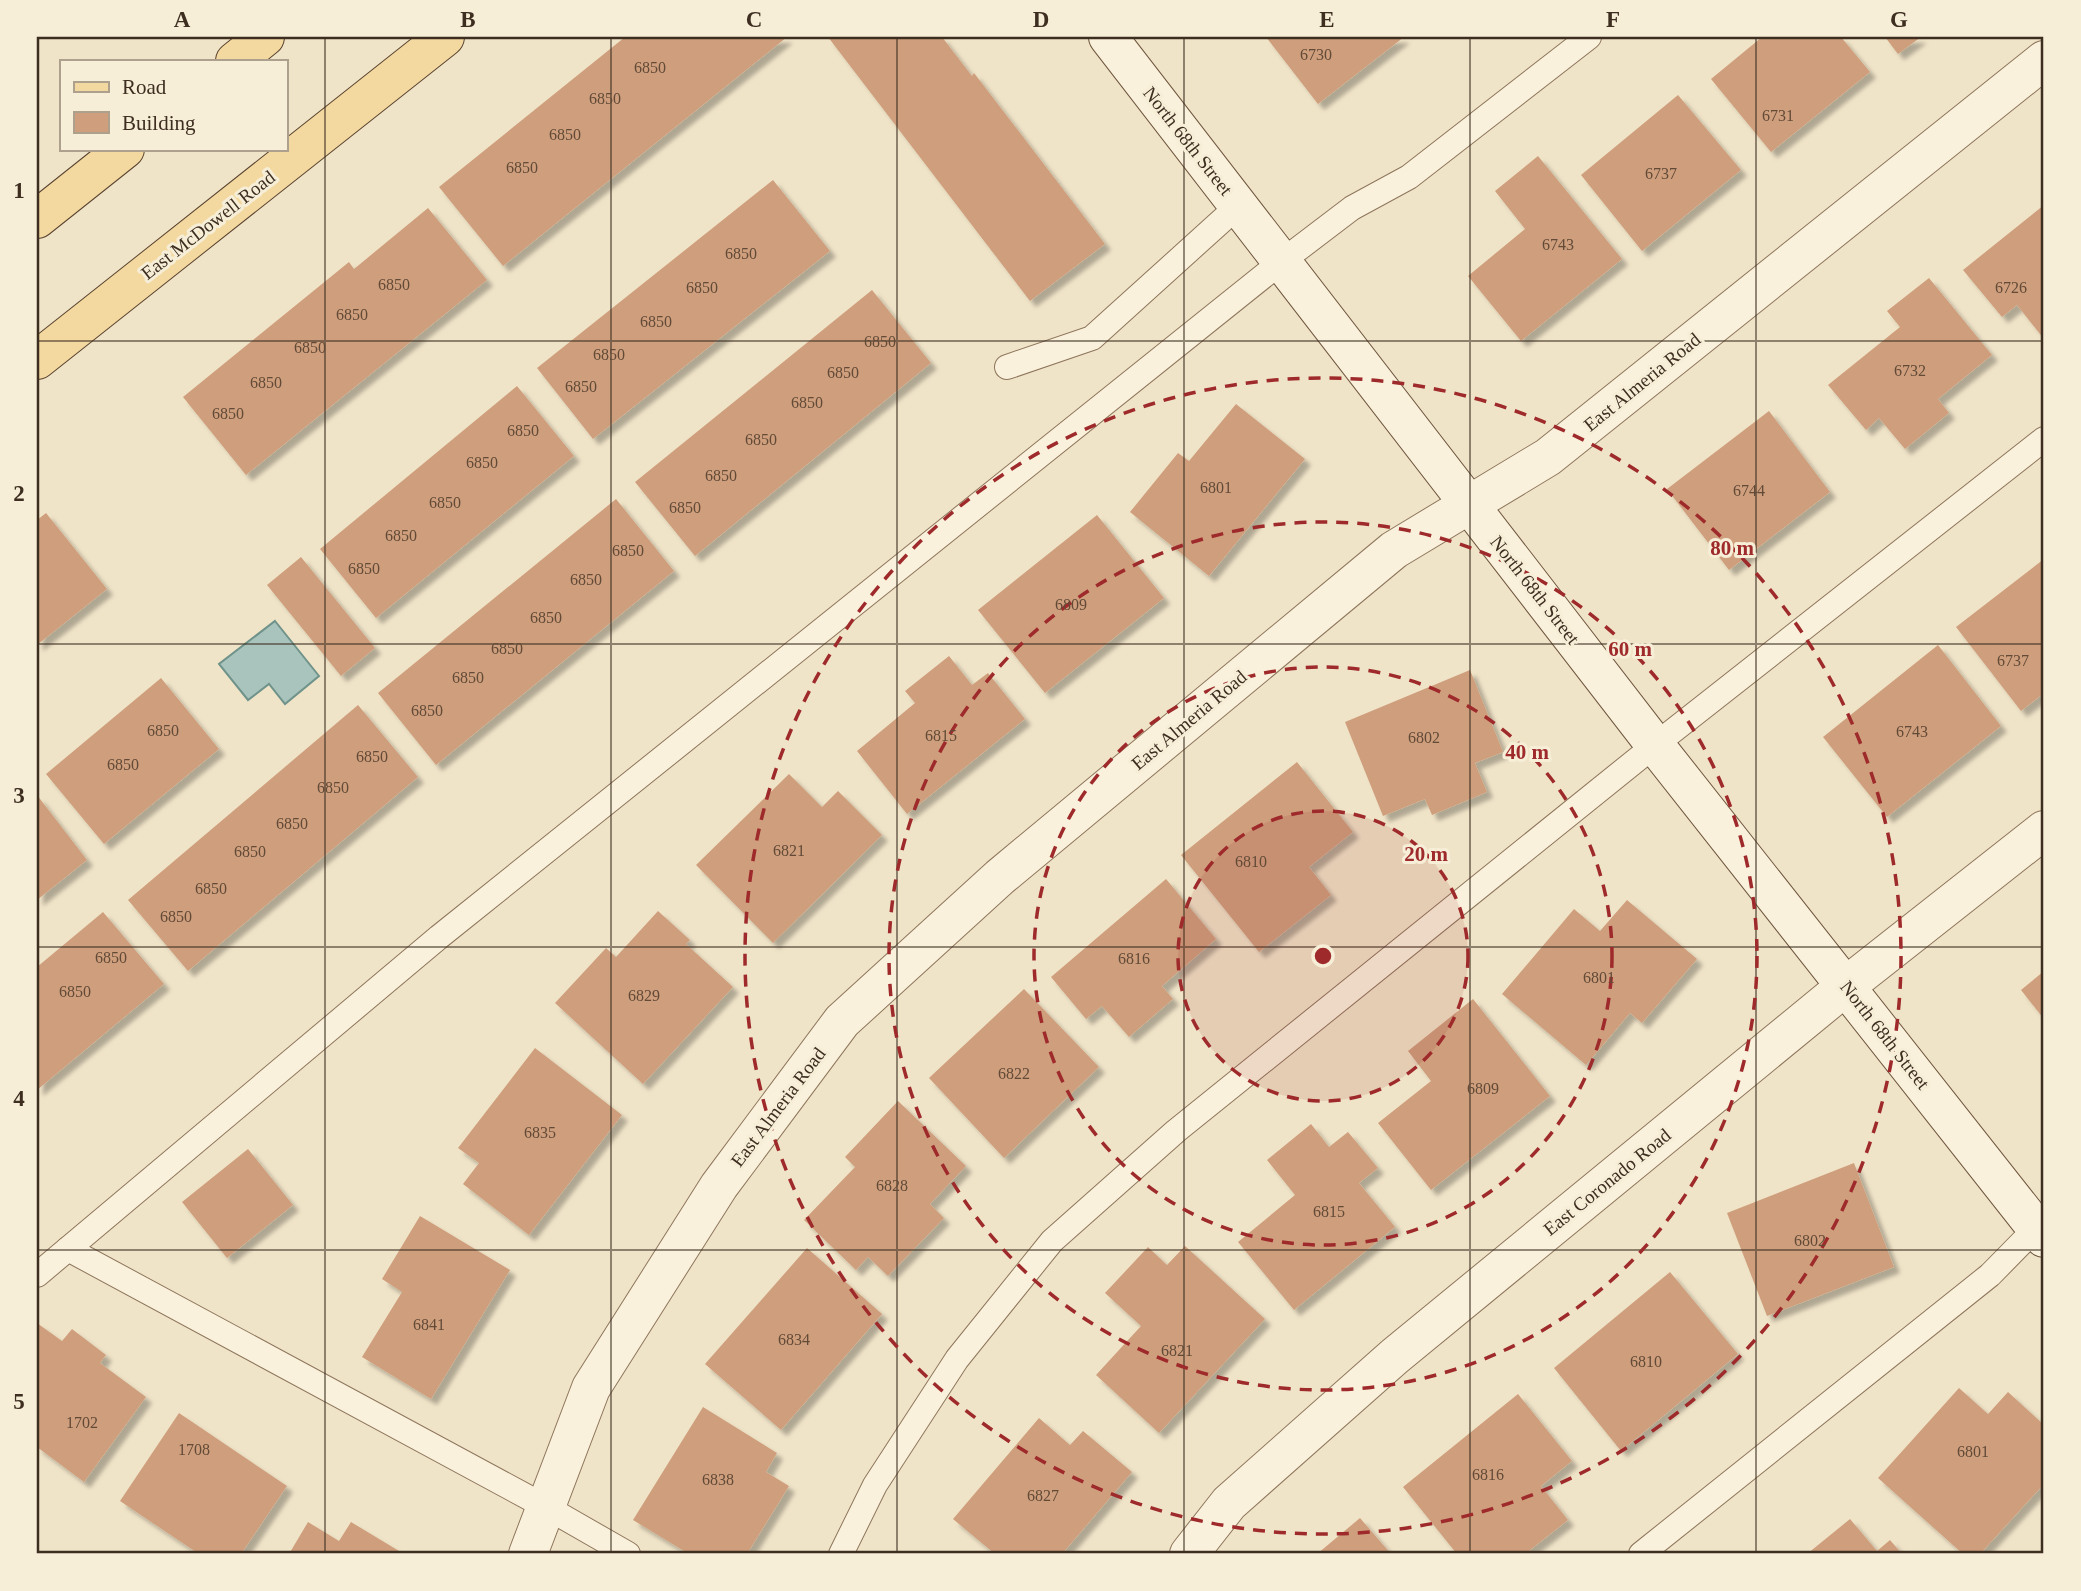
<svg xmlns="http://www.w3.org/2000/svg" width="2081" height="1591" font-family="Georgia,serif">
	<defs>
		<filter id="shadow"><feDropShadow dx="6" dy="6" stdDeviation="2" flood-color="#0004"/></filter>
	</defs>
	<rect width="100%" height="100%" fill="#f0e4c8"/>
	<path fill="#a9c4bc" stroke="#6f938a" stroke-width="2" d="M275,621L319,676L285,704L269,684L248,700L219,664Z"/>
	<g fill="#cf9f7d" filter="url(#shadow)">
		<path d="M625,37H787L503,266L439,187Z"/>
		<path d="M828,37H942L972,76L974,73L1105,244L1030,301Z"/>
		<path d="M1266,37H1404L1318,104Z"/>
		<path d="M1762,37H1841L1870,72L1771,152L1711,79Z"/>
		<path d="M1885,37H1921L1898,54Z"/>
		<path d="M1678,95L1741,170L1642,251L1581,175Z"/>
		<path d="M1538,156L1622,259L1521,341L1468,276L1525,229L1495,191Z"/>
		<path d="M773,180L830,251L593,439L537,368Z"/>
		<path d="M2044,205V339L2017,305L2002,317L1963,270Z"/>
		<path d="M428,208L487,280L246,475L183,397L349,262L354,269Z"/>
		<path d="M1929,278L1992,355L1938,399L1949,413L1905,449L1879,418L1866,430L1828,385L1900,327L1887,311Z"/>
		<path d="M872,290L931,363L695,556L635,482Z"/>
		<path d="M517,386L574,456L376,618L320,549Z"/>
		<path d="M1236,404L1305,459L1209,576L1130,512L1178,453L1189,461Z"/>
		<path d="M1769,411L1830,492L1729,570L1667,489Z"/>
		<path d="M616,499L674,571L436,765L378,693Z"/>
		<path d="M46,513L107,589L37,645V520Z"/>
		<path d="M1097,515L1164,598L1045,693L978,610Z"/>
		<path d="M301,557L375,648L341,676L267,585Z"/>
		<path d="M2044,559V693L2021,711L1956,627Z"/>
		<path d="M1938,645L2001,726L1887,817L1823,737Z"/>
		<path d="M949,656L972,685L988,673L1025,719L907,814L857,751L915,703L905,691Z"/>
		<path d="M1470,670L1503,752L1475,763L1487,792L1432,815L1425,799L1383,816L1345,722Z"/>
		<path d="M161,678L219,749L104,844L46,774Z"/>
		<path d="M358,705L418,777L188,971L128,900Z"/>
		<path d="M1297,762L1353,832L1309,867L1331,895L1259,952L1181,855Z"/>
		<path d="M789,774L822,807L838,791L882,835L773,943L696,865Z"/>
		<path d="M37,795L87,860L37,900Z"/>
		<path d="M1166,879L1216,939L1162,986L1173,999L1129,1037L1102,1006L1086,1019L1051,977Z"/>
		<path d="M1627,900L1697,959L1642,1023L1630,1013L1586,1065L1502,994L1574,909L1600,931Z"/>
		<path d="M658,911L690,940L686,944L733,987L643,1084L555,1003L606,948L616,957Z"/>
		<path d="M103,912L164,984L37,1090V967Z"/>
		<path d="M2044,971V1019L2021,990Z"/>
		<path d="M1024,989L1099,1067L1004,1158L929,1078Z"/>
		<path d="M1473,999L1550,1096L1431,1190L1378,1123L1431,1081L1408,1051Z"/>
		<path d="M535,1048L622,1115L529,1235L463,1184L479,1163L458,1148Z"/>
		<path d="M898,1101L966,1166L930,1204L944,1218L888,1276L868,1257L856,1270L804,1220L855,1167L845,1157Z"/>
		<path d="M1311,1124L1329,1147L1348,1132L1378,1168L1359,1183L1395,1227L1294,1310L1238,1242L1295,1195L1267,1160Z"/>
		<path d="M248,1149L293,1205L227,1258L182,1202Z"/>
		<path d="M1854,1163L1894,1267L1767,1316L1727,1213Z"/>
		<path d="M420,1216L510,1270L431,1399L362,1357L402,1292L382,1279Z"/>
		<path d="M1185,1246L1265,1319L1159,1433L1096,1375L1141,1326L1105,1293L1148,1247L1167,1265Z"/>
		<path d="M807,1248L882,1314L781,1430L705,1364Z"/>
		<path d="M1670,1272L1738,1354L1621,1451L1554,1368Z"/>
		<path d="M37,1323L62,1341L72,1329L106,1355L100,1363L146,1397L84,1482L37,1447Z"/>
		<path d="M1959,1388L1988,1414L2008,1392L2044,1425V1484L1980,1554H1963L1878,1478Z"/>
		<path d="M1518,1394L1572,1461L1541,1486L1568,1520L1525,1554H1457L1403,1487Z"/>
		<path d="M703,1407L777,1453L766,1472L789,1486L747,1554H689L633,1520Z"/>
		<path d="M179,1413L287,1486L241,1554H199L120,1501Z"/>
		<path d="M1039,1418L1070,1445L1083,1431L1132,1472L1062,1554H995L953,1519Z"/>
		<path d="M1360,1518L1391,1554H1317Z"/>
		<path d="M1850,1519L1877,1551L1890,1540L1902,1554H1807Z"/>
		<path d="M308,1522L339,1541L351,1522L404,1554H289Z"/>
	</g>
	<g fill="none" stroke-linecap="round" stroke-linejoin="round">
		<defs>
			<g id="lane">
				<path d="M1007,367L1092,338L1238,206"/>
				<path d="M68,1249L546,1507L628,1554"/>
				<path d="M37,1275L439,937L1281,262L1352,208L1409,177L1589,37"/>
				<path d="M841,1554L875,1485L957,1359L1052,1241L1176,1131L1655,745L2044,439"/>
				<path d="M1641,1554L1990,1275L2044,1220"/>
			</g>
			<g id="street">
				<path d="M528,1554L591,1388L719,1186L842,1021L1000,877L1394,550L1548,457L2044,60"/>
				<path d="M1189,1554L1229,1503L1395,1356L1846,986L2044,830"/>
			</g>
			<path id="secondary" d="M1108,37L1655,745L2044,1238"/>
			<g id="primary">
				<path d="M235,61L265,37"/>
				<path d="M37,219L125,149"/>
				<path d="M37,360L445,37"/>
			</g>
		</defs>
		<use href="#lane" stroke="#8d765c" stroke-width="26"/>
		<use href="#street" stroke="#8d765c" stroke-width="40"/>
		<use href="#secondary" stroke="#6f573f" stroke-width="40"/>
		<use href="#primary" stroke="#5b4430" stroke-width="40"/>
		<use href="#lane" stroke="#faf1dc" stroke-width="24"/>
		<use href="#street" stroke="#faf1dc" stroke-width="38"/>
		<use href="#secondary" stroke="#faf1dc" stroke-width="38"/>
		<use href="#primary" stroke="#f3d9a0" stroke-width="38"/>
	</g>
	<path fill="none" stroke="#3d2e20" stroke-width="2" stroke-opacity="0.55" d="M325,37V1554M611,37V1554M897,37V1554M1184,37V1554M1470,37V1554M1756,37V1554M37,341H2044M37,644H2044M37,947H2044M37,1250H2044"/>
	<circle cx="1323" cy="956" r="145" fill="#9e2a2b" fill-opacity=".12"/>
	<g fill="none" stroke="#9e2a2b" stroke-width="3.5" stroke-dasharray="12 9">
		<circle cx="1323" cy="956" r="145"/>
		<circle cx="1323" cy="956" r="289"/>
		<circle cx="1323" cy="956" r="434"/>
		<circle cx="1323" cy="956" r="578"/>
	</g>
	<g text-anchor="middle" dominant-baseline="central" stroke-width="6" stroke-linejoin="round" paint-order="stroke">
		<g font-size="16" fill="#624a37">
			<text x="1316" y="54">6730</text>
			<text x="650" y="67">6850</text>
			<text x="605" y="98">6850</text>
			<text x="1778" y="115">6731</text>
			<text x="565" y="134">6850</text>
			<text x="522" y="167">6850</text>
			<text x="1661" y="173">6737</text>
			<text x="1558" y="244">6743</text>
			<text x="741" y="253">6850</text>
			<text x="394" y="284">6850</text>
			<text x="702" y="287">6850</text>
			<text x="2011" y="287">6726</text>
			<text x="352" y="314">6850</text>
			<text x="656" y="321">6850</text>
			<text x="880" y="341">6850</text>
			<text x="310" y="347">6850</text>
			<text x="609" y="354">6850</text>
			<text x="1910" y="370">6732</text>
			<text x="843" y="372">6850</text>
			<text x="266" y="382">6850</text>
			<text x="581" y="386">6850</text>
			<text x="807" y="402">6850</text>
			<text x="228" y="413">6850</text>
			<text x="523" y="430">6850</text>
			<text x="761" y="439">6850</text>
			<text x="482" y="462">6850</text>
			<text x="721" y="475">6850</text>
			<text x="1216" y="487">6801</text>
			<text x="1749" y="490">6744</text>
			<text x="445" y="502">6850</text>
			<text x="685" y="507">6850</text>
			<text x="401" y="535">6850</text>
			<text x="628" y="550">6850</text>
			<text x="364" y="568">6850</text>
			<text x="586" y="579">6850</text>
			<text x="1071" y="604">6809</text>
			<text x="546" y="617">6850</text>
			<text x="507" y="648">6850</text>
			<text x="2013" y="660">6737</text>
			<text x="468" y="677">6850</text>
			<text x="427" y="710">6850</text>
			<text x="163" y="730">6850</text>
			<text x="1912" y="731">6743</text>
			<text x="941" y="735">6815</text>
			<text x="1424" y="737">6802</text>
			<text x="372" y="756">6850</text>
			<text x="123" y="764">6850</text>
			<text x="333" y="787">6850</text>
			<text x="292" y="823">6850</text>
			<text x="789" y="850">6821</text>
			<text x="250" y="851">6850</text>
			<text x="1251" y="861">6810</text>
			<text x="211" y="888">6850</text>
			<text x="176" y="916">6850</text>
			<text x="111" y="957">6850</text>
			<text x="1134" y="958">6816</text>
			<text x="1599" y="977">6801</text>
			<text x="75" y="991">6850</text>
			<text x="644" y="995">6829</text>
			<text x="1014" y="1073">6822</text>
			<text x="1483" y="1088">6809</text>
			<text x="540" y="1132">6835</text>
			<text x="892" y="1185">6828</text>
			<text x="1329" y="1211">6815</text>
			<text x="1810" y="1240">6802</text>
			<text x="429" y="1324">6841</text>
			<text x="794" y="1339">6834</text>
			<text x="1177" y="1350">6821</text>
			<text x="1646" y="1361">6810</text>
			<text x="82" y="1422">1702</text>
			<text x="194" y="1449">1708</text>
			<text x="1973" y="1451">6801</text>
			<text x="1488" y="1474">6816</text>
			<text x="718" y="1479">6838</text>
			<text x="1043" y="1495">6827</text>
		</g>
		<g font-size="19" fill="#3d2e20" stroke="#f7eed8">
			<text transform="translate(1188 141) rotate(52)">North 68th Street</text>
			<text transform="translate(208 225) rotate(-38)">East McDowell Road</text>
			<text transform="translate(1642 382) rotate(-39)">East Almeria Road</text>
			<text transform="translate(1535 590) rotate(52)">North 68th Street</text>
			<text transform="translate(1189 720) rotate(-40)">East Almeria Road</text>
			<text transform="translate(1885 1035) rotate(52)">North 68th Street</text>
			<text transform="translate(778 1107) rotate(-53)">East Almeria Road</text>
			<text transform="translate(1607 1182) rotate(-39)">East Coronado Road</text>
		</g>
	</g>
	<circle cx="1323" cy="956" r="10" fill="#9e2a2b" stroke="#f7eed8" stroke-width="3.5"/>
	<g font-size="21" text-anchor="middle" font-weight="bold" fill="#9e2a2b" stroke="#f7eed8" stroke-width="6" stroke-linejoin="round" paint-order="stroke">
		<text x="1732" y="555">80 m</text>
		<text x="1630" y="656">60 m</text>
		<text x="1527" y="759">40 m</text>
		<text x="1426" y="861">20 m</text>
	</g>
	<rect width="2081" height="1591" fill="none" stroke="#f7eed8" stroke-width="77"/>
	<rect x="60" y="60" width="228" height="91" fill="#f7eed8" stroke="#ada18e" stroke-width="2"/>
	<rect x="74" y="82" width="35" height="10" fill="#f3d9a0" stroke="#ada18e" stroke-width="2"/>
	<text x="122" y="94" font-size="21" fill="#3d2e20">Road</text>
	<rect x="74" y="112" width="35" height="21" fill="#cf9f7d" stroke="#ada18e" stroke-width="2"/>
	<text x="122" y="130" font-size="21" fill="#3d2e20">Building</text>
	<rect x="38" y="38" width="2004" height="1514" fill="none" stroke="#3d2e20" stroke-width="2.5"/>
	<g font-size="23" text-anchor="middle" font-weight="bold" fill="#3d2e20">
		<text x="182" y="27">A</text>
		<text x="468" y="27">B</text>
		<text x="754" y="27">C</text>
		<text x="1041" y="27">D</text>
		<text x="1327" y="27">E</text>
		<text x="1613" y="27">F</text>
		<text x="1899" y="27">G</text>
		<text x="19" y="198">1</text>
		<text x="19" y="501">2</text>
		<text x="19" y="803">3</text>
		<text x="19" y="1106">4</text>
		<text x="19" y="1409">5</text>
	</g>
</svg>
